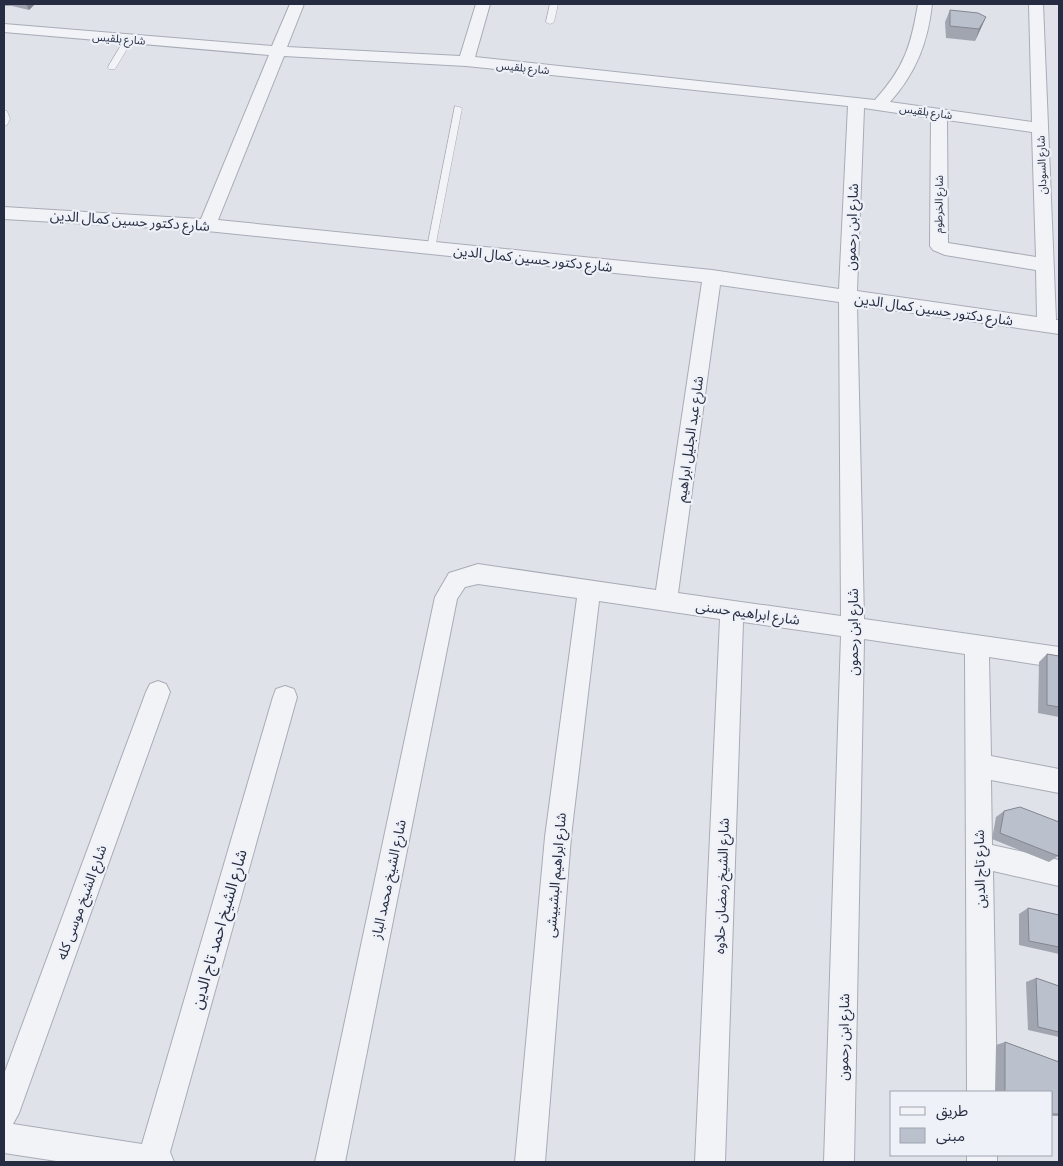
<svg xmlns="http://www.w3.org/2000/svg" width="1063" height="1166" font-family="Barlow,'Noto Sans Arabic',sans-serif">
	<rect width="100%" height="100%" fill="#dfe2e9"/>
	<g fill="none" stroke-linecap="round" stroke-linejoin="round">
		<defs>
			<g id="service">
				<path d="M550,4H558L554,22L550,24L546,22Z"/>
				<path d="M126,37L133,39L115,69H109L108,67Z"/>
				<path d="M455,106L462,108L435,248L431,251L427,248Z"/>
				<path d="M4,111H7L10,119L7,125L4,126Z"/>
			</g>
			<g id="minor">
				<path d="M290,4H304L287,47L460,56L476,4H490L475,57L875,100C904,68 911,46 918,4H932C928,42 916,73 890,102L1032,122L1029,4H1043L1056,320H1059V334L857,305L864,619L1059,647V668L989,657L991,756L1059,769V793L991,780L992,845L1059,860V886L993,871L997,1092H967L965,654L864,639L854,1162H824L841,636L743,622L725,1162H695L720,619L599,601L571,837L545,1162H515L545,837L577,598L478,584L465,587L457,599L345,1162H315L435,597L449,573L478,564L656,590L702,282L207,231L4,219V207L201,219L269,55L4,32V24L272,46ZM284,56L466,66L848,106L839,289L712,270L218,220ZM864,108L931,118L930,246L933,250L945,255L1036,270L1037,317L857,291ZM947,120L1032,132L1036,257L948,243ZM720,285L839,302L841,616L678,593Z"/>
				<path d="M158,681L166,684L170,692L19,1113L13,1124L142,1144L273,697L276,689L285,686L294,689L297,697L170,1152L174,1162H63L4,1153V1074L146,692L150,684Z"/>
				<rect x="967" y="1155" width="30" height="7"/>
			</g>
		</defs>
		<use href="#service" stroke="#a8acb7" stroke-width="1"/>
		<use href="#minor" stroke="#a8acb7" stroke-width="2"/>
		<use href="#service" fill="#f2f3f7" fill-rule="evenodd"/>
		<use href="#minor" fill="#f2f3f7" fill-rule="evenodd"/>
	</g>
	<g fill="#a1a5b0">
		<path d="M4,4H35L29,10L12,6H4Z"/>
		<path d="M950,10L986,17L981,28L975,41L946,38L945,22Z"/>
		<path d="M1047,654L1059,656V717L1038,713L1039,662Z"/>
		<path d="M1004,811L1058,856L1049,862L992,839L996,817Z"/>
		<path d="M1028,908L1059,915V954L1019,945V914Z"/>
		<path d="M1036,978L1059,986V1037L1028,1030L1026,982Z"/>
		<path d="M1005,1042L1059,1062V1116H1052V1092H995L996,1045Z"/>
	</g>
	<g fill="#838690">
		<path d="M26,4H35L29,10Z"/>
		<path d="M986,17L981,28L975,41L979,29Z"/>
	</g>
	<g fill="#bbc0cd" stroke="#838690">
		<path d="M950,10L978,13L986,17L979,29L950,26Z"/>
		<path d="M1047,654L1059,656V707L1047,705Z"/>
		<path d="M1020,807L1059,822V850L1058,856L1000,833L1004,811Z"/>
		<path d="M1028,908L1059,915V947L1029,941Z"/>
		<path d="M1036,978L1059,986V1032L1038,1027Z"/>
		<path d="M1005,1042L1059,1062V1114H1052V1092H1005Z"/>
	</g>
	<g text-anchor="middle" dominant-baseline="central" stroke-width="4.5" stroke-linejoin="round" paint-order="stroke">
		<g font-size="11" fill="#262d42" stroke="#eef1f7">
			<text transform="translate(119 38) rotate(5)">شارع بلقيس</text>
			<text transform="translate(523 67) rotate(6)">شارع بلقيس</text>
			<text transform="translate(926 111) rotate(8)">شارع بلقيس</text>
			<text transform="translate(1041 165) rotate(-92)">شارع السودان</text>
			<text transform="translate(938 204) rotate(-89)">شارع الخرطوم</text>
		</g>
		<g font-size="14" fill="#262d42" stroke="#eef1f7">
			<text transform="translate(130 220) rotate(4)">شارع دكتور حسين كمال الدين</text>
			<text transform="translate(851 227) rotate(-88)">شارع ابن رحمون</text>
			<text transform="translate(533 258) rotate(6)">شارع دكتور حسين كمال الدين</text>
			<text transform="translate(934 309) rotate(8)">شارع دكتور حسين كمال الدين</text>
			<text transform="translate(689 439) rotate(-82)">شارع عبد الجليل ابراهيم</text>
			<text transform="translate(748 612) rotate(8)">شارع ابراهيم حسنى</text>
			<text transform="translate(852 632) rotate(-90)">شارع ابن رحمون</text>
			<text transform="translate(979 869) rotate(-91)">شارع تاج الدين</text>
			<text transform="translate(555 875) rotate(-85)">شارع ابراهيم البشبيشى</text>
			<text transform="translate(388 879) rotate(-78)">شارع الشيخ محمد الباز</text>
			<text transform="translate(721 886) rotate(-88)">شارع الشيخ رمضان حلاوه</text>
			<text transform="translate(81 902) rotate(-70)">شارع الشيخ موسى كله</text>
			<text transform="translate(843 1037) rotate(-89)">شارع ابن رحمون</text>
		</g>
		<g font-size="16" fill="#262d42" stroke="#eef1f7">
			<text transform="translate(218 929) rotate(-74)">شارع الشيخ احمد تاج الدين</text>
		</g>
	</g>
	<rect width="1063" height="1166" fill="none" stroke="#262d42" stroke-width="10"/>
	<rect x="890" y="1091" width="162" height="65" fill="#eef1f7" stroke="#9ea3af"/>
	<rect x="900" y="1107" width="25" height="8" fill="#f2f3f7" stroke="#9ea3af"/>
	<text x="936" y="1116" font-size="15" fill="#262d42">طريق</text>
	<rect x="900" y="1128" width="25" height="15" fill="#bbc0cd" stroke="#9ea3af"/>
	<text x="936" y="1141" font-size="15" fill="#262d42">مبنى</text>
</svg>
